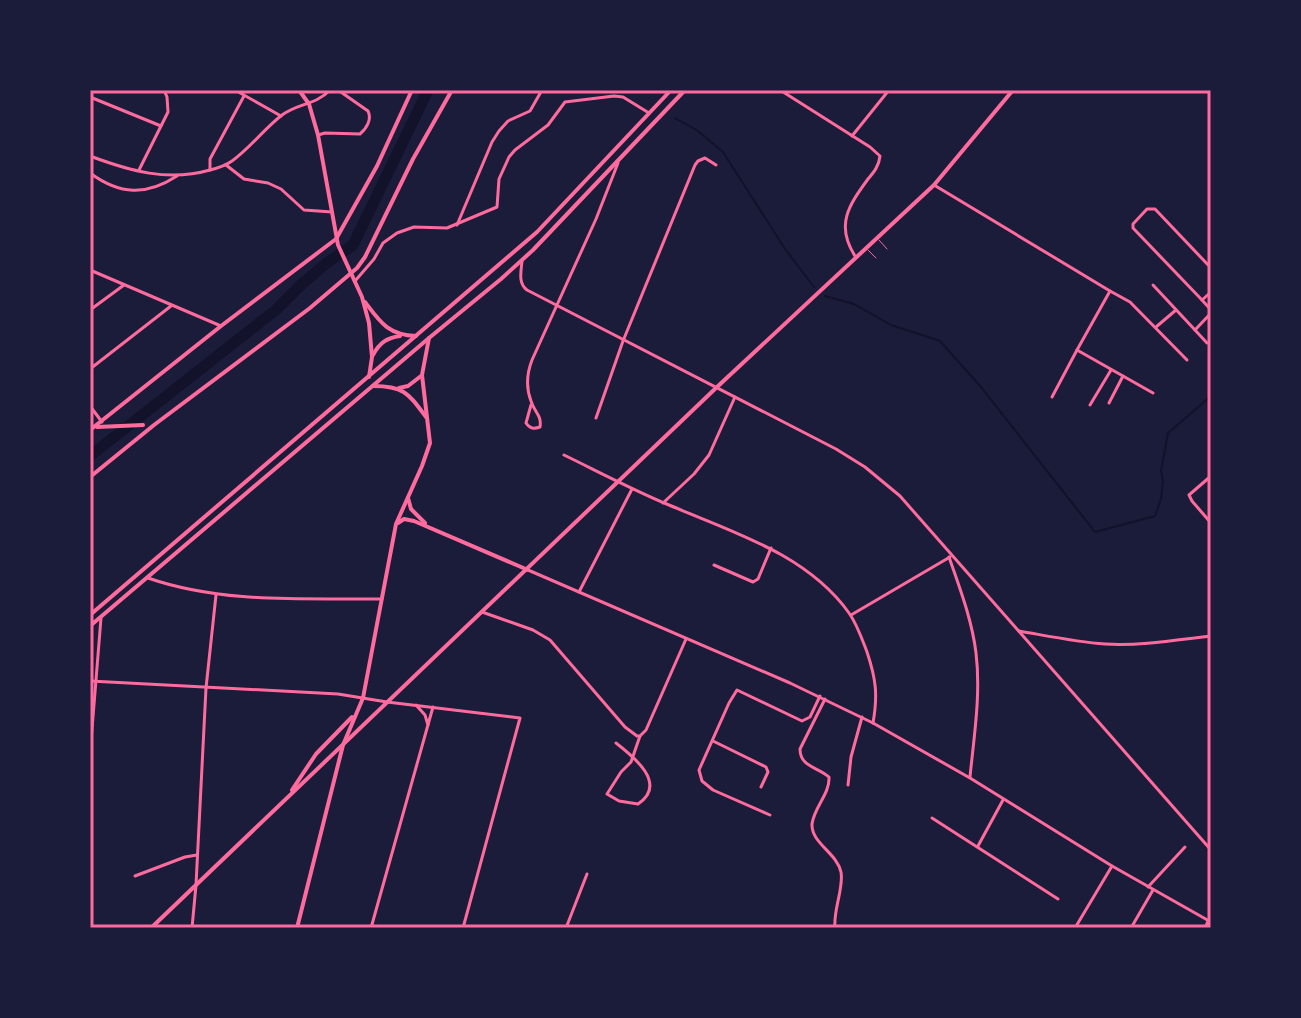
<svg xmlns="http://www.w3.org/2000/svg" width="1301" height="1018" font-family="Literata,serif">
	<rect width="100%" height="100%" fill="#1b1b3a"/>
	<g fill="none" stroke-linecap="round" stroke-linejoin="round">
		<g stroke="#12122b" stroke-width="2">
			<path d="M675,118L698,131L723,152L785,249L814,287"/>
			<path d="M825,296L854,304L891,325L940,341L981,387L1095,532L1155,516L1161,499L1163,481L1161,471L1168,433L1211,396"/>
		</g>
		<path stroke="#12122b" stroke-width="11" d="M90,456L277,309L303,283L328,262L353,245L428,90"/>
		<g stroke="#ff6b9d" stroke-width="1">
			<path d="M879,240L887,249"/>
			<path d="M868,250L876,258"/>
		</g>
		<g stroke="#ff6b9d" stroke-width="3">
			<path d="M235,90L281,116"/>
			<path d="M780,90L870,147L880,156C879,166 874,172 868,179C849,205 835,225 855,256"/>
			<path d="M90,97L161,126"/>
			<path d="M318,135L325,133L360,134C367,128 372,119 368,111L338,90"/>
			<path d="M852,136L889,90"/>
			<path d="M226,165L244,179L268,183L281,189L304,210L332,212"/>
			<path d="M139,170L168,112L167,97L164,90"/>
			<path d="M210,170V159L244,96"/>
			<path d="M90,173C120,195 146,196 177,176"/>
			<path d="M934,185L1110,291L1077,350L1153,393"/>
			<path d="M457,225L492,142L499,131L508,121L530,111L542,90"/>
			<path d="M522,261C521,272 518,283 527,290L836,449L865,467L900,496L1211,850"/>
			<path d="M90,270L221,326"/>
			<path d="M355,281L374,259L383,243L397,233L414,227L447,228L497,207L499,179L509,157L515,150L548,125L565,102L614,96L623,97L649,113"/>
			<path d="M1153,285L1195,330L1211,313V310L1202,300L1211,292"/>
			<path d="M1110,291L1130,302L1187,360"/>
			<path d="M1202,300L1133,228V224L1147,209H1155L1211,268"/>
			<path d="M90,310L124,285"/>
			<path d="M1156,327L1176,310"/>
			<path d="M1195,330L1207,343"/>
			<path d="M90,369L171,306"/>
			<path d="M1052,397L1077,350"/>
			<path d="M1109,403L1123,376"/>
			<path d="M531,405L526,423C530,429 534,429 540,427C542,415 534,412 531,401C526,388 527,373 532,360L596,219L618,163"/>
			<path d="M1090,405L1111,370"/>
			<path d="M90,406L102,422"/>
			<path d="M596,418L623,341L695,165L698,161L705,158L716,165"/>
			<path d="M564,455C599,472 633,490 669,505C732,532 807,554 849,613C857,624 862,639 867,652C876,679 878,695 873,723"/>
			<path d="M1211,476L1189,495L1192,501L1211,523"/>
			<path d="M663,503L694,474L709,455L735,397"/>
			<path d="M949,557C960,589 972,620 976,653C981,694 974,736 970,777"/>
			<path d="M714,565L753,582L758,579L771,548"/>
			<path d="M528,570L790,683L873,723L970,778L1112,866L1211,922"/>
			<path d="M148,578C223,604 304,598 382,599"/>
			<path d="M579,592L632,489"/>
			<path d="M482,612L533,630L550,640L625,727L637,736H640L646,730L686,639"/>
			<path d="M851,615L950,557"/>
			<path d="M1019,631C1048,636 1076,642 1105,644C1141,646 1176,640 1211,636"/>
			<path d="M90,681L338,694L387,702L520,718L463,928"/>
			<path d="M825,699L800,749C800,767 818,767 829,777C830,794 814,807 812,824C811,843 837,853 841,872C844,888 833,910 835,928"/>
			<path d="M416,705L425,715L428,725"/>
			<path d="M713,741L766,767L768,772L761,787"/>
			<path d="M616,743C634,757 668,784 638,804L619,801L607,794L621,772L631,762L640,736"/>
			<path d="M90,754L101,618"/>
			<path d="M848,785L851,757L862,717"/>
			<path d="M770,815L713,790L702,781L699,770L729,703L737,690L802,721L810,717L820,696"/>
			<path d="M932,818L1058,899"/>
			<path d="M978,846L1003,800"/>
			<path d="M135,876L185,857L197,855"/>
			<path d="M1148,887L1185,847"/>
			<path d="M192,928L196,885L206,688L216,595"/>
			<path d="M371,928L433,707"/>
			<path d="M566,928L587,874"/>
			<path d="M1075,928L1112,866"/>
			<path d="M1131,928L1153,890"/>
			<path d="M1205,928L1208,921"/>
		</g>
		<path stroke="#ff6b9d" stroke-width="3" d="M90,156C130,171 168,182 210,170C218,168 225,166 232,161C250,148 264,129 282,115C298,103 316,105 330,90"/>
		<g stroke="#ff6b9d" stroke-width="4">
			<path d="M299,90L309,104L318,135L338,245L362,297L369,323L372,357L369,377"/>
			<path d="M365,302C380,322 388,335 416,336"/>
			<path d="M373,355C380,342 387,338 400,336"/>
			<path d="M373,386C404,386 408,393 426,417"/>
			<path d="M399,388L408,386L421,376"/>
			<path d="M97,427L143,425"/>
			<path d="M90,430L221,326L336,239L377,166L412,90"/>
			<path d="M408,498L411,509L425,523"/>
			<path d="M398,523L404,519L414,521L528,570"/>
			<path d="M292,790L316,754L352,717"/>
			<path d="M151,928L717,387L934,185L1013,90"/>
			<path d="M297,928L343,745L363,698L396,524L422,466L430,443L422,375L429,338"/>
		</g>
		<path stroke="#ff6b9d" stroke-width="4" d="M90,477L154,425L310,308L357,268L365,257L413,159L452,90"/>
		<g stroke="#ff6b9d" stroke-width="4">
			<path d="M90,615L537,232L671,90"/>
			<path d="M90,626L429,338L501,279L533,250L685,90"/>
		</g>
	</g>
	<rect width="1301" height="1018" fill="none" stroke="#1b1b3a" stroke-width="184"/>
	<rect x="92" y="92" width="1117" height="834" fill="none" stroke="#ff6b9d" stroke-width="3"/>
</svg>
